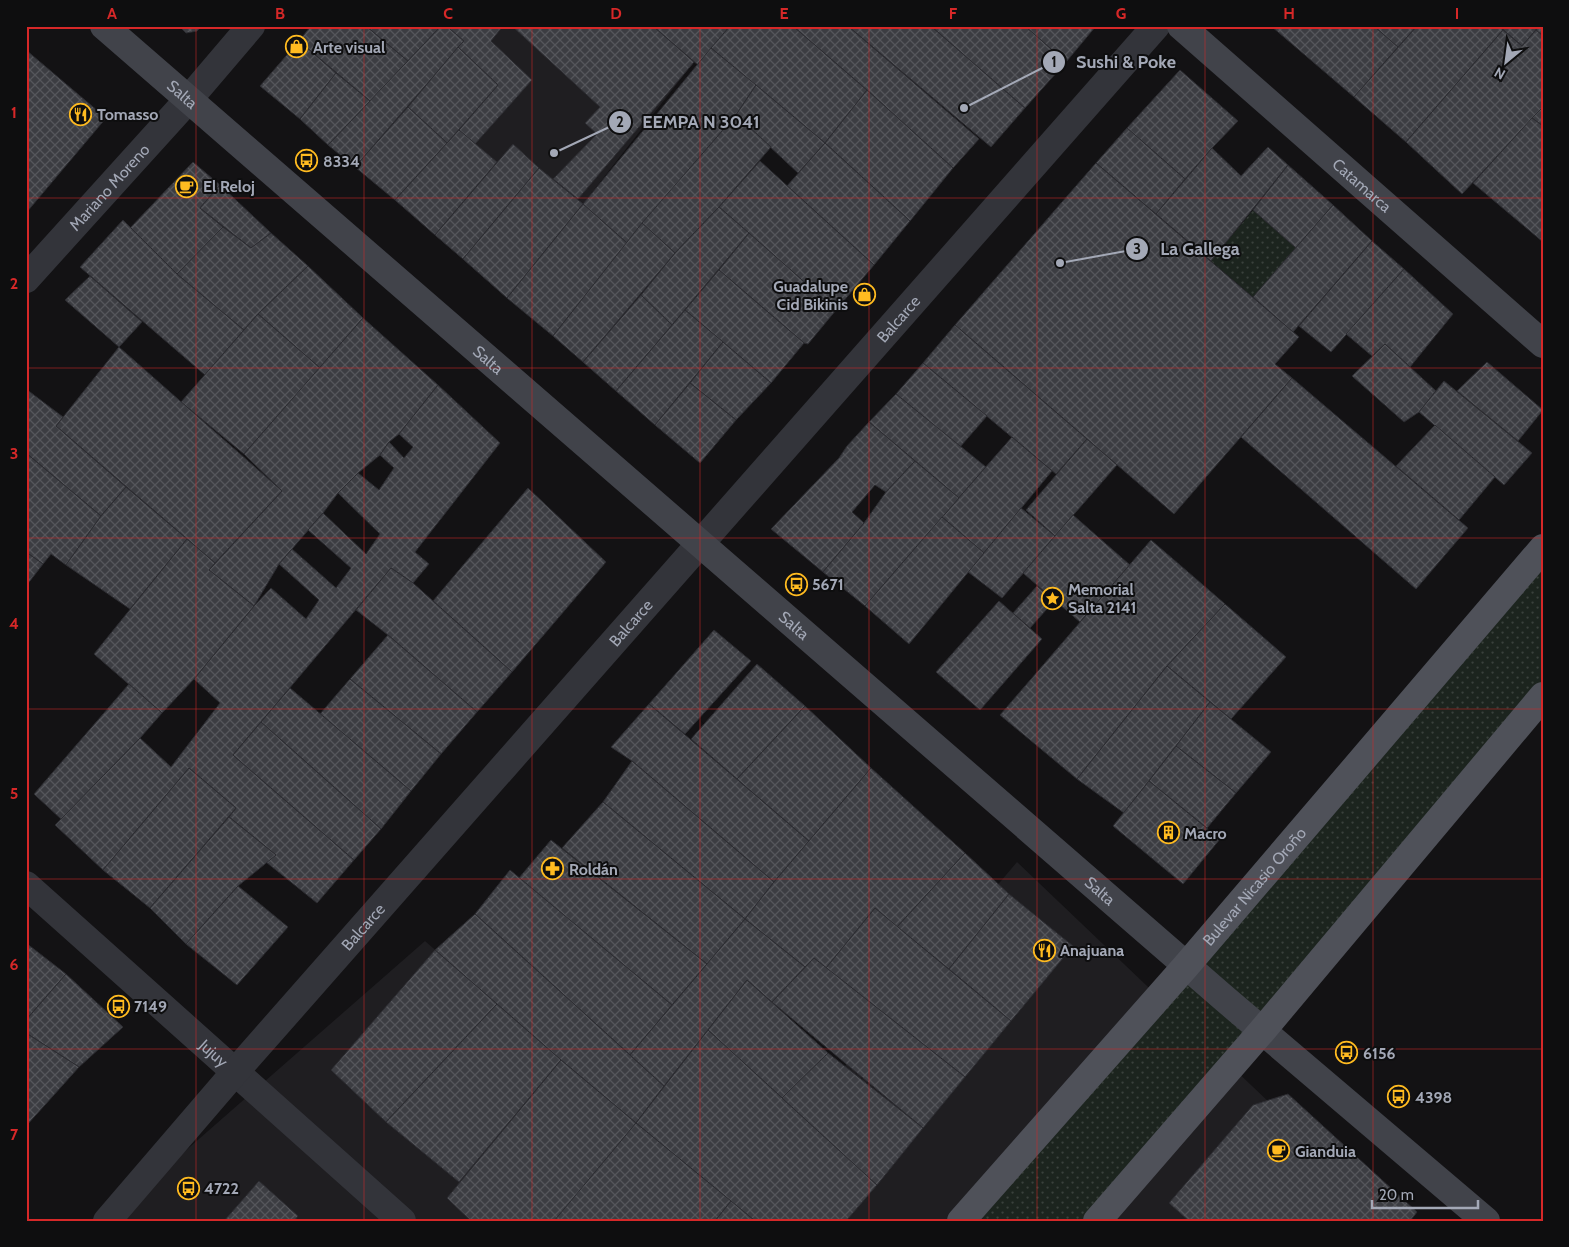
<svg xmlns="http://www.w3.org/2000/svg" width="1569" height="1247" font-family="Cabin,sans-serif">
	<defs>
		<pattern id="grass-dots" width="8" height="8" patternUnits="userSpaceOnUse" patternTransform="scale(1.25)"><rect width="8" height="8" fill="#1c241e"/><path d="M2 2h.1M6 6h.1" fill="none" stroke="#3a413c" stroke-width="1.8" stroke-linecap="round"/></pattern>
		<pattern id="building-cross-hatch" width="8" height="8" patternUnits="userSpaceOnUse" patternTransform="scale(1.25)"><rect width="8" height="8" fill="#3c3d42"/><path d="M0 0l8 8M0 8l8-8" fill="none" stroke="#55565b"/></pattern>
	</defs>
	<rect width="100%" height="100%" fill="#131214"/>
	<g fill="#1f1e21">
		<path d="M447,26H653L694,62L583,204L507,298L435,235L497,162L459,130Z"/>
		<path d="M1017,862L1296,1128L1401,1221H116L111,1216L425,941L561,1060L731,1201Z"/>
	</g>
	<g fill="url(#grass-dots)">
		<path d="M1253,210L1296,248L1253,297L1211,261Z"/>
		<path d="M1543,548V696L1097,1221H961Z"/>
	</g>
	<g fill="url(#building-cross-hatch)" stroke="#2c2c31">
		<path d="M179,26H202L197,31L186,33Z"/>
		<path d="M311,26H366L408,61L370,101L299,41Z"/>
		<path d="M366,26H441L408,61Z"/>
		<path d="M441,26H447L464,41L355,167L328,145Z"/>
		<path d="M451,26H503L491,41L532,80L475,144L459,130L498,85L458,47L464,41L449,28Z"/>
		<path d="M512,26H653L694,62L578,199L553,179L597,134L585,123L600,107Z"/>
		<path d="M653,26H730L698,65Z"/>
		<path d="M730,26H793L867,90L825,143L711,48Z"/>
		<path d="M793,26H848L979,139L953,168L867,90Z"/>
		<path d="M848,26H931L1025,108L991,147Z"/>
		<path d="M931,26H1025L1066,62L1025,108Z"/>
		<path d="M1025,26H1096L1066,62Z"/>
		<path d="M1271,26H1374L1398,47L1354,97Z"/>
		<path d="M1374,26H1417L1398,47Z"/>
		<path d="M1417,26H1499L1503,30L1406,142L1354,97Z"/>
		<path d="M1499,26H1539L1522,46Z"/>
		<path d="M1539,26H1543V36L1536,30Z"/>
		<path d="M1503,30L1522,46L1536,30L1543,36V107L1462,194L1406,142Z"/>
		<path d="M299,41L336,73L300,119L260,86Z"/>
		<path d="M458,47L498,85L447,143L408,107Z"/>
		<path d="M711,48L756,85L736,115L627,243L583,204Z"/>
		<path d="M26,50L106,118L26,213Z"/>
		<path d="M1180,70L1238,121L1212,148L1185,179L1127,128Z"/>
		<path d="M336,73L370,101L328,145L300,119Z"/>
		<path d="M756,85L825,143L798,173L736,115Z"/>
		<path d="M867,90L953,168L910,221L825,143Z"/>
		<path d="M408,107L447,143L395,200L355,167Z"/>
		<path d="M1543,107V126L1532,118Z"/>
		<path d="M736,115L771,147L719,207L675,253L642,223Z"/>
		<path d="M1532,118L1543,126V242L1473,183Z"/>
		<path d="M1127,128L1185,179L1156,214L1096,163Z"/>
		<path d="M459,130L497,162L435,235L395,200Z"/>
		<path d="M825,143L910,221L874,265L787,186Z"/>
		<path d="M513,144L539,168L463,259L435,235Z"/>
		<path d="M1268,147L1288,165L1211,261L1156,214L1212,148L1241,176Z"/>
		<path d="M760,161L874,265L836,310L719,207Z"/>
		<path d="M193,162L220,185L200,208L223,227L177,274L130,228Z"/>
		<path d="M1096,163L1299,337L1275,364L1292,378L1174,514L955,325Z"/>
		<path d="M1288,165L1333,205L1296,248L1253,210Z"/>
		<path d="M539,168L583,204L507,298L463,259Z"/>
		<path d="M220,185L271,233L251,248L200,208Z"/>
		<path d="M583,204L627,243L553,336L507,298Z"/>
		<path d="M1333,205L1372,241L1293,332L1253,297Z"/>
		<path d="M719,207L749,233L672,325L641,295L675,253Z"/>
		<path d="M123,220L177,274L244,330L205,375L80,267Z"/>
		<path d="M642,223L675,253L583,362L553,336Z"/>
		<path d="M223,227L251,248L271,233L308,266L258,314L244,330L177,274Z"/>
		<path d="M749,233L836,310L808,344L804,343L719,270Z"/>
		<path d="M1372,241L1404,269L1331,352L1299,326Z"/>
		<path d="M308,266L363,318L320,368L258,314Z"/>
		<path d="M1404,269L1453,314L1410,367L1385,344L1372,356L1346,334Z"/>
		<path d="M719,270L804,343L771,383L685,310Z"/>
		<path d="M90,276L142,322L119,347L65,300Z"/>
		<path d="M641,295L672,325L616,391L583,362Z"/>
		<path d="M685,310L723,342L655,425L616,391Z"/>
		<path d="M258,314L320,368L244,454L181,402Z"/>
		<path d="M363,318L438,385L399,434L389,442L380,455L358,473L338,493L323,513L279,564L254,606L209,570L282,491L244,454Z"/>
		<path d="M955,325L1087,439L1056,474L923,363Z"/>
		<path d="M723,342L771,383L736,420L690,383Z"/>
		<path d="M1385,344L1436,391L1419,412L1404,422L1352,376Z"/>
		<path d="M119,347L282,491L215,563L56,426Z"/>
		<path d="M1487,362L1543,410L1518,441L1457,391Z"/>
		<path d="M923,363L987,416L960,447L896,394Z"/>
		<path d="M1292,378L1468,528L1416,589L1241,437Z"/>
		<path d="M1444,381L1532,453L1504,485L1419,412Z"/>
		<path d="M690,383L736,420L700,463L655,425Z"/>
		<path d="M438,385L500,443L415,552L429,564L413,583L391,568L233,755L354,860L317,903L266,862L276,855L229,817L236,808L189,768L103,870L55,825L140,738L171,767L220,703L194,679L254,606L271,588L306,619L319,600L279,564L292,549L336,588L351,568L308,530L323,513L366,554L380,534L338,493L358,473L379,490L394,468L380,455L389,442L404,458L413,447L399,434Z"/>
		<path d="M26,389L63,417L56,426L126,487L101,516L26,453Z"/>
		<path d="M896,394L986,467L959,498L869,422Z"/>
		<path d="M869,422L915,461L886,492L875,485L852,512L864,523L823,572L771,529L839,458L847,446Z"/>
		<path d="M1435,425L1495,477L1459,520L1396,466Z"/>
		<path d="M1012,437L1052,471L984,553L942,517Z"/>
		<path d="M1087,439L1117,465L1055,536L1026,510Z"/>
		<path d="M26,453L101,516L66,565L51,554L43,564L26,552Z"/>
		<path d="M915,461L959,498L865,606L823,572L864,523L886,492Z"/>
		<path d="M126,487L187,539L130,609L66,565L101,516Z"/>
		<path d="M528,488L606,562L512,672L433,601Z"/>
		<path d="M1021,508L1055,536L1002,598L968,572Z"/>
		<path d="M1073,515L1130,565L1080,622L1023,573Z"/>
		<path d="M942,517L984,553L909,644L865,606Z"/>
		<path d="M187,539L215,563L209,570L254,606L194,679L162,713L94,654Z"/>
		<path d="M1151,540L1225,604L1167,666L1077,779L1000,715Z"/>
		<path d="M26,552L43,564L26,586Z"/>
		<path d="M391,568L413,583L512,672L477,712L388,635L356,610Z"/>
		<path d="M1037,586L1054,601L1030,628L1013,613Z"/>
		<path d="M999,601L1042,639L980,710L936,672Z"/>
		<path d="M1225,604L1286,657L1231,719L1167,666Z"/>
		<path d="M714,630L751,661L685,734L649,704Z"/>
		<path d="M388,635L477,712L441,754L350,679Z"/>
		<path d="M757,664L805,706L737,779L691,739Z"/>
		<path d="M1167,666L1210,702L1124,813L1077,779Z"/>
		<path d="M350,679L441,754L411,791L320,714Z"/>
		<path d="M129,684L162,713L140,738L61,819L34,794Z"/>
		<path d="M290,688L411,791L381,829L261,722Z"/>
		<path d="M1210,702L1271,752L1236,793L1176,746Z"/>
		<path d="M649,704L809,841L774,882L632,761L611,747Z"/>
		<path d="M805,706L871,768L809,841L737,779Z"/>
		<path d="M261,722L381,829L354,860L233,755Z"/>
		<path d="M1176,746L1236,793L1207,828L1149,781Z"/>
		<path d="M632,761L774,882L745,919L603,802Z"/>
		<path d="M189,768L236,808L150,908L103,870Z"/>
		<path d="M871,768L965,853L897,927L875,908L826,968L814,958L805,967L745,919L774,882Z"/>
		<path d="M1149,781L1220,839L1183,884L1113,826Z"/>
		<path d="M603,802L745,919L707,964L562,848Z"/>
		<path d="M229,817L276,855L238,886L186,944L150,908Z"/>
		<path d="M551,840L707,964L672,1005L519,878Z"/>
		<path d="M965,853L1009,894L949,969L897,927Z"/>
		<path d="M510,870L672,1005L630,1055L475,914Z"/>
		<path d="M238,886L288,927L237,985L186,944Z"/>
		<path d="M1009,894L1073,946L1011,1021L949,969Z"/>
		<path d="M875,908L1011,1021L965,1077L826,968Z"/>
		<path d="M475,914L664,1086L636,1123L561,1060L435,950Z"/>
		<path d="M745,919L805,967L772,1002L747,980L664,1086L630,1055Z"/>
		<path d="M26,943L66,974L26,1020Z"/>
		<path d="M435,950L497,1004L386,1122L331,1070Z"/>
		<path d="M814,958L965,1077L923,1128L772,1002Z"/>
		<path d="M66,974L123,1027L79,1067L26,1033V1020Z"/>
		<path d="M747,980L828,1053L782,1098L708,1030Z"/>
		<path d="M497,1004L561,1060L459,1182L386,1122Z"/>
		<path d="M708,1030L877,1185L846,1221H755L636,1123Z"/>
		<path d="M26,1033L79,1067L26,1126Z"/>
		<path d="M828,1053L923,1128L877,1185L782,1098Z"/>
		<path d="M561,1060L636,1123L555,1221H471L447,1198Z"/>
		<path d="M1288,1094L1417,1212L1410,1221H1189L1169,1203L1253,1105Z"/>
		<path d="M636,1123L731,1201L715,1221H554Z"/>
		<path d="M259,1181L298,1216L294,1221H224Z"/>
		<path d="M731,1201L755,1221H715Z"/>
	</g>
	<g fill="none" stroke-linecap="round" stroke-linejoin="round">
		<g stroke="#33343a" stroke-width="28">
			<path id="s1" d="M26,279L188,100L251,26"/>
			<path id="s2" d="M26,885L402,1221"/>
			<path id="s3" d="M107,1221L235,1072L1156,26"/>
		</g>
		<g stroke="#41434a" stroke-width="28">
			<path id="s4" d="M104,26L1225,999L1486,1221"/>
			<path id="s5" d="M1181,26L1543,344"/>
		</g>
		<g stroke="#4f5159" stroke-width="28">
			<path id="s6" d="M961,1221L1186,966L1543,548"/>
			<path d="M1097,1221L1262,1031L1543,696"/>
		</g>
	</g>
	<path fill="none" stroke="#d62828" stroke-width="1" stroke-opacity="0.55" d="M196,26V1221M364,26V1221M532,26V1221M700,26V1221M869,26V1221M1037,26V1221M1205,26V1221M1373,26V1221M26,198H1543M26,368H1543M26,538H1543M26,709H1543M26,879H1543M26,1049H1543"/>
	<defs>
		<symbol id="shop-ring" viewBox="-11 -11 22 22"><circle r="9.5" fill="#0e0e0f" stroke="#ffbb20" stroke-width="1.5"/><path d="M-5-2.5h2.3a2.7 3.5 0 0 1 5.4 0H5L5.5 6h-11ZM-1.5-2.5h3a1.5 2.3 0 0 0-3 0Z" fill="#ffbb20"/></symbol>
		<symbol id="restaurant-ring" viewBox="-11 -11 22 22"><circle r="9.5" fill="#0e0e0f" stroke="#ffbb20" stroke-width="1.5"/><path d="M-5-6h1v4h1v-4h1v4h1v-4h1v5L-1.5 .5V6h-2V.5L-5-1ZM5-6V6H3V1.5H1.5Q1.5-4 5-6Z" fill="#ffbb20"/></symbol>
		<symbol id="bus-ring" viewBox="-11 -11 22 22"><circle r="9.5" fill="#0e0e0f" stroke="#ffbb20" stroke-width="1.5"/><path d="M-5-6H5V4H4V6H2V4H-2V6H-4V4H-5ZM-3.5-4V0h7V-4ZM-3.5 1.2v1.5H-2V1.2ZM2 1.2v1.5H3.5V1.2Z" fill="#ffbb20"/></symbol>
		<symbol id="cafe-ring" viewBox="-11 -11 22 22"><circle r="9.5" fill="#0e0e0f" stroke="#ffbb20" stroke-width="1.5"/><path d="M-5.5-4.5H6V0H3Q3 3.5 0 3.5H-2.5Q-5.5 3.5-5.5 0ZM3-3.2v2h1.7v-2ZM-6 4.5H4V6H-6Z" fill="#ffbb20"/></symbol>
		<symbol id="sight-ring" viewBox="-11 -11 22 22"><circle r="9.5" fill="#0e0e0f" stroke="#ffbb20" stroke-width="1.5"/><path d="M0-6L1.8-2.2L6-1.7L2.9 1.2L3.7 5.4L0 3.3L-3.7 5.4L-2.9 1.2L-6-1.7L-1.8-2.2Z" fill="#ffbb20"/></symbol>
		<symbol id="building-ring" viewBox="-11 -11 22 22"><circle r="9.5" fill="#0e0e0f" stroke="#ffbb20" stroke-width="1.5"/><path d="M-4-6H4V6H1V3H-1V6H-4ZM-2.5-4.3h1.7v1.8h-1.7ZM.8-4.3h1.7v1.8H.8ZM-2.5-1h1.7V.8h-1.7ZM.8-1h1.7V.8H.8Z" fill="#ffbb20"/></symbol>
		<symbol id="pharmacy-ring" viewBox="-11 -11 22 22"><circle r="9.5" fill="#0e0e0f" stroke="#ffbb20" stroke-width="1.5"/><path d="M-2-6h4v4h4v4h-4v4h-4v-4h-4v-4h4Z" fill="#ffbb20"/></symbol>
	</defs>
	<g fill-rule="evenodd">
		<use href="#shop-ring" x="284" y="34" width="25" height="25"/>
		<use href="#restaurant-ring" x="68" y="102" width="25" height="25"/>
		<use href="#bus-ring" x="294" y="148" width="25" height="25"/>
		<use href="#cafe-ring" x="174" y="174" width="25" height="25"/>
		<use href="#shop-ring" x="852" y="282" width="25" height="25"/>
		<use href="#bus-ring" x="784" y="572" width="25" height="25"/>
		<use href="#sight-ring" x="1040" y="586" width="25" height="25"/>
		<use href="#building-ring" x="1156" y="820" width="25" height="25"/>
		<use href="#pharmacy-ring" x="540" y="856" width="25" height="25"/>
		<use href="#restaurant-ring" x="1032" y="938" width="25" height="25"/>
		<use href="#bus-ring" x="106" y="994" width="25" height="25"/>
		<use href="#bus-ring" x="1334" y="1040" width="25" height="25"/>
		<use href="#bus-ring" x="1386" y="1084" width="25" height="25"/>
		<use href="#cafe-ring" x="1266" y="1138" width="25" height="25"/>
		<use href="#bus-ring" x="176" y="1176" width="25" height="25"/>
	</g>
	<g text-anchor="middle" dominant-baseline="central" stroke-width="4" stroke-linejoin="round" paint-order="stroke">
		<g font-size="16" font-weight="bold" fill="#a3a8b6" stroke="#0e0e0f" text-anchor="start">
			<text x="313" y="47">Arte visual</text>
			<text x="97" y="114">Tomasso</text>
			<text x="323" y="161">8334</text>
			<text x="203" y="186">El Reloj</text>
			<text x="848" y="286" text-anchor="end">Guadalupe<tspan x="848" dy="18">Cid Bikinis</tspan></text>
			<text x="812" y="584">5671</text>
			<text x="1068" y="589">Memorial<tspan x="1068" dy="18">Salta 2141</tspan></text>
			<text x="1184" y="833">Macro</text>
			<text x="569" y="869">Roldán</text>
			<text x="1060" y="950">Anajuana</text>
			<text x="134" y="1006">7149</text>
			<text x="1363" y="1053">6156</text>
			<text x="1415" y="1097">4398</text>
			<text x="1295" y="1151">Gianduia</text>
			<text x="204" y="1188">4722</text>
		</g>
		<g font-size="16" fill="#a3a8b6" stroke="#0e0e0f">
			<text stroke="none"><textPath href="#s4" startOffset="104">Salta</textPath></text>
			<text stroke="none"><textPath href="#s5" startOffset="241">Catamarca</textPath></text>
			<text stroke="none"><textPath href="#s1" startOffset="124">Mariano Moreno</textPath></text>
			<text stroke="none"><textPath href="#s3" startOffset="1200">Balcarce</textPath></text>
			<text stroke="none"><textPath href="#s4" startOffset="509">Salta</textPath></text>
			<text stroke="none"><textPath href="#s3" startOffset="795">Balcarce</textPath></text>
			<text stroke="none"><textPath href="#s4" startOffset="914">Salta</textPath></text>
			<text stroke="none"><textPath href="#s6" startOffset="445">Bulevar Nicasio Oroño</textPath></text>
			<text stroke="none"><textPath href="#s4" startOffset="1319">Salta</textPath></text>
			<text stroke="none"><textPath href="#s3" startOffset="390">Balcarce</textPath></text>
			<text stroke="none"><textPath href="#s2" startOffset="252">Jujuy</textPath></text>
		</g>
	</g>
	<path fill="none" stroke="#a3a8b6" stroke-width="2" d="M964 108L1054 62M554 153L620 122M1060 263L1137 249"/>
	<g fill="#a3a8b6" stroke="#0e0e0f" stroke-width="2">
		<circle cx="964" cy="108" r="5"/>
		<circle cx="554" cy="153" r="5"/>
		<circle cx="1060" cy="263" r="5"/>
		<circle cx="1054" cy="62" r="12"/>
		<circle cx="620" cy="122" r="12"/>
		<circle cx="1137" cy="249" r="12"/>
	</g>
	<g font-size="15" text-anchor="middle" font-weight="bold" fill="#111">
		<text x="1054" y="67">1</text>
		<text x="620" y="127">2</text>
		<text x="1137" y="254">3</text>
	</g>
	<g font-size="18" text-anchor="middle" font-weight="bold" fill="#a3a8b6" stroke="#0e0e0f" stroke-width="4" stroke-linejoin="round" paint-order="stroke">
		<text x="1126" y="68">Sushi &amp; Poke</text>
		<text x="701" y="128">EEMPA N 3041</text>
		<text x="1200" y="255">La Gallega</text>
	</g>
	<rect width="1569" height="1247" fill="none" stroke="#0e0e0f" stroke-width="55"/>
	<g transform="translate(1506 62) rotate(209)" stroke="#0e0e0f" stroke-width="4" paint-order="stroke">
	<path d="M0-4L9 19L0 12L-9 19Z" fill="#a3a8b6"/>
	<text y="-8" font-size="14" font-weight="bold" text-anchor="middle" fill="#a3a8b6">N</text>
	</g>
	<path d="M1372 1200v8h106v-8" fill="none" stroke="#a3a8b6" stroke-width="2.5"/>
	<text x="1379" y="1200" font-size="15" fill="#a3a8b6" stroke="#0e0e0f" stroke-width="4" paint-order="stroke">20 m</text>
	<rect x="28" y="28" width="1514" height="1192" fill="none" stroke="#d62828" stroke-width="2"/>
	<g font-size="16" text-anchor="middle" font-weight="bold" fill="#d62828">
		<text x="112" y="19">A</text>
		<text x="280" y="19">B</text>
		<text x="448" y="19">C</text>
		<text x="616" y="19">D</text>
		<text x="784" y="19">E</text>
		<text x="953" y="19">F</text>
		<text x="1121" y="19">G</text>
		<text x="1289" y="19">H</text>
		<text x="1457" y="19">I</text>
		<text x="14" y="118">1</text>
		<text x="14" y="289">2</text>
		<text x="14" y="459">3</text>
		<text x="14" y="629">4</text>
		<text x="14" y="799">5</text>
		<text x="14" y="970">6</text>
		<text x="14" y="1140">7</text>
	</g>
</svg>
